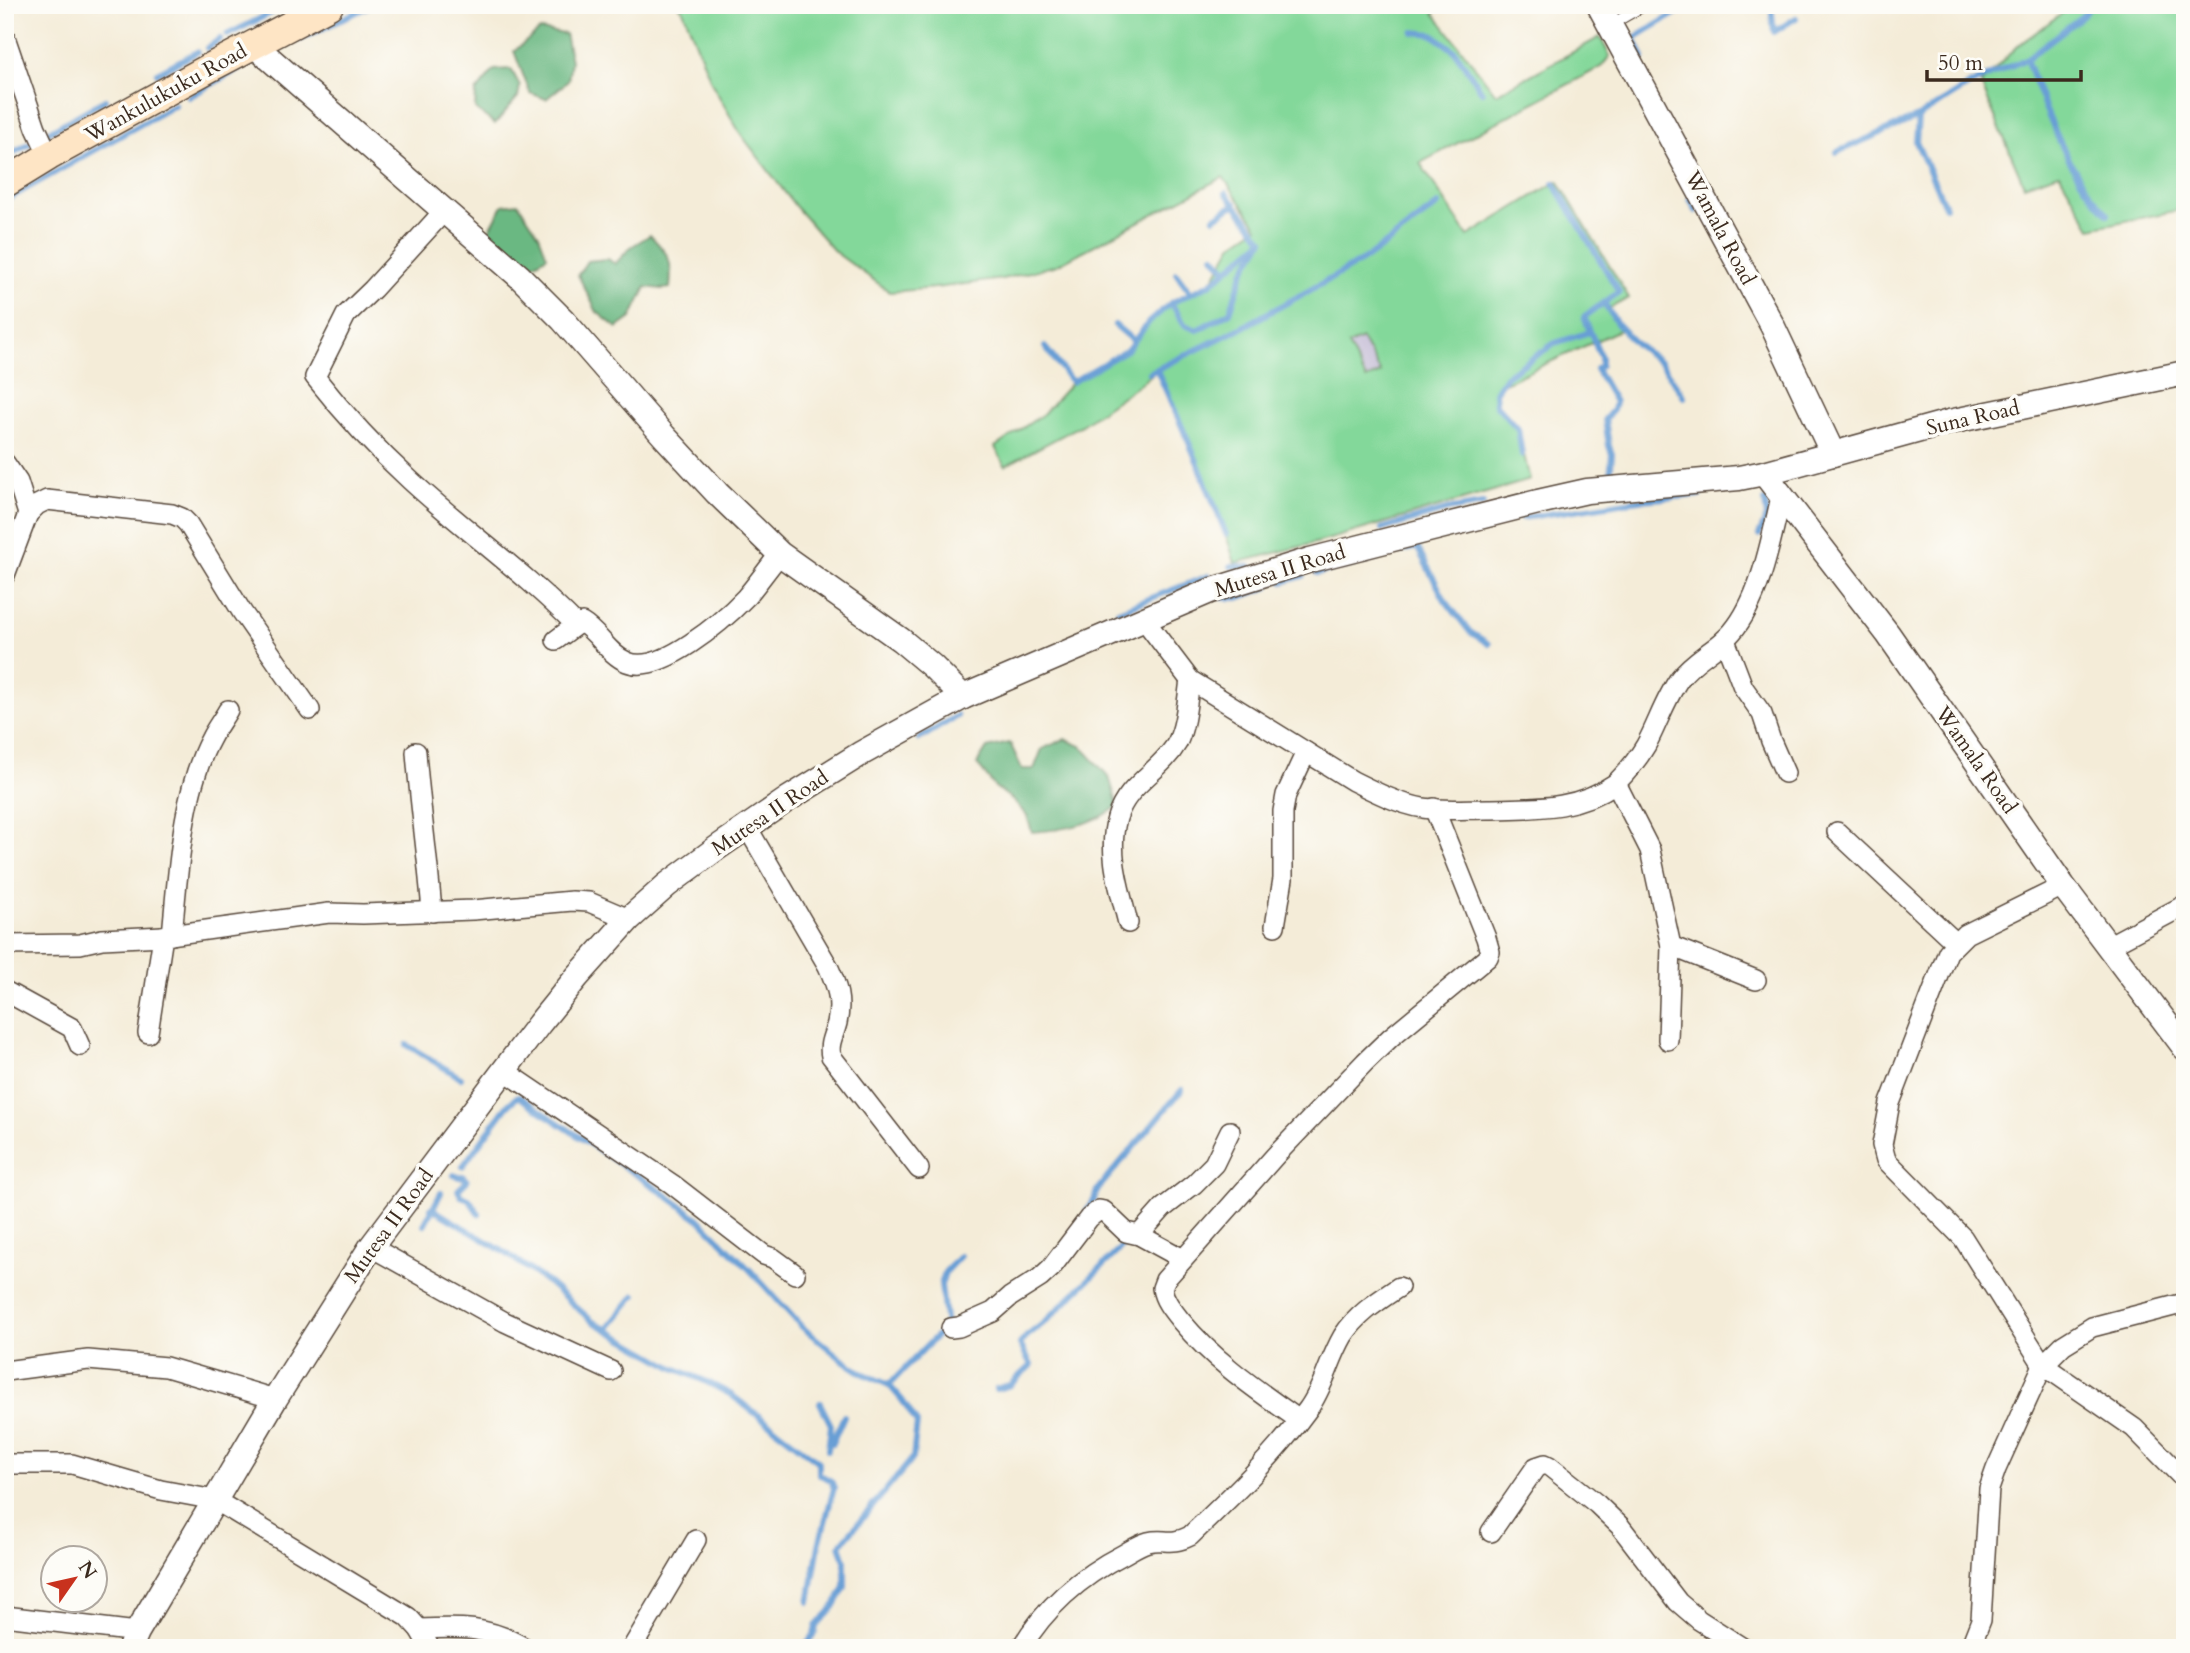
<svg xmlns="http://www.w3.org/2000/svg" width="2190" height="1653" font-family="Cardo,serif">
	<rect width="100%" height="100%" fill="#fdfcf7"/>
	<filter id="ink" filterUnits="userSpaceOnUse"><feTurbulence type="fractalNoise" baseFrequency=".0143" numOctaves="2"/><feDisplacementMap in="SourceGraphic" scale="14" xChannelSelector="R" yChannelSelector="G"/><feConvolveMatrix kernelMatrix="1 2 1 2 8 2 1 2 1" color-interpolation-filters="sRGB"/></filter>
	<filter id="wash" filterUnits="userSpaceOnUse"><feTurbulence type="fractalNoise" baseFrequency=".00686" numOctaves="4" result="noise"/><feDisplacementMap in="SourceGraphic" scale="28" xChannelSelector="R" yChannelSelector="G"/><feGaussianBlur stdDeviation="1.57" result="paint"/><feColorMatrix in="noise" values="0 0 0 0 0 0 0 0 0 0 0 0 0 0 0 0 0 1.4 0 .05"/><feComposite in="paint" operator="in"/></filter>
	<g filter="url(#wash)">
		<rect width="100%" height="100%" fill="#f4ecd8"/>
		<path fill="#c7c0d8" d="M1393,325L1381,373L1365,379L1348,344Z"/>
		<g fill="#83d89a" stroke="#5f815c" stroke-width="2" fill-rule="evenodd">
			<path d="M678,5H1443L1434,13L1496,94L1600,37L1610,56L1601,67L1420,163L1468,236L1558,181L1629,298L1608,309L1622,329L1502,384L1495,392L1496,405L1518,429L1530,480L1323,541L1235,563C1215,497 1187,433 1157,370L1140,384L1080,426L1005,466L995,447L1043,414L1072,382L1127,350L1149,322L1171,303L1210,284L1233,244L1258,227L1223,177L1057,265L1002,279L935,288L890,292L835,252L796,207L740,133L712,84L683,10ZM1362,339L1381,373L1366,379L1348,345Z"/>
			<path d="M2073,5H2185V209L2091,228L2059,173L2024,185L1981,84L2016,47Z"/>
		</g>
		<g fill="#6ab882" stroke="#527150" stroke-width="2">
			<path d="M540,30L565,34L571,61L568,81L546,99L530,93L514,51Z"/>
			<path d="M511,69L520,86L518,97L495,124L475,109L476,92L494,70Z"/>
			<path d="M518,203L539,235L547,256L534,264L519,266L493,244L490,229L503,205Z"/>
			<path d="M650,235C669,255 673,259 670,288L662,289L646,287L631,318L617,328L597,312L578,275L587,261L608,259L615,264L631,247Z"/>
			<path d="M1065,739L1081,746L1109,777L1118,806C1095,825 1061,830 1032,832L1027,816L1013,800L995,787L977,764L987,748L1010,743L1022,769H1034L1042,749Z"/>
		</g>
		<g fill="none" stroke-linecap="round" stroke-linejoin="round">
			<g stroke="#679ed5" stroke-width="6">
				<path d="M1771,5L1774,32L1796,18"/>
				<path d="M2090,5L2085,14L2026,59C2046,111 2068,174 2108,214"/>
				<path d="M1413,32L1432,34L1455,51L1482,92"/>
				<path d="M227,35L287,5"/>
				<path d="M301,39L371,5"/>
				<path d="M207,48L220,39"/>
				<path d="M1643,58L1634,38L1690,5"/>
				<path d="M157,73L197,52"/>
				<path d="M189,97L239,69"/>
				<path d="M1918,117L1916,142L1945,206"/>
				<path d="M45,134L105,100"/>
				<path d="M1837,152L1918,117L1971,84L2026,59"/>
				<path d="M5,157L29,144"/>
				<path d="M1554,183L1619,292L1584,317L1601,357V365L1596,369L1615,402L1613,410L1605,419L1609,446L1612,454L1610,477L1604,478"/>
				<path d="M10,198L175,105"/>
				<path d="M1690,199L1696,211"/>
				<path d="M1214,218L1235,204"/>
				<path d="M1214,256L1226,270"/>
				<path d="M1176,273L1191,293"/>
				<path d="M1171,303L1185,325L1197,330L1230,312L1244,270L1263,240L1226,193"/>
				<path d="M1604,303L1618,325L1636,344L1661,363L1684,397"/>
				<path d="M1115,325L1134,341"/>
				<path d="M1045,347L1072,382L1127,350L1149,322L1171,303L1210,284L1263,240"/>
				<path d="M1157,370L1197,461L1226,534"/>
				<path d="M1149,373L1241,328L1332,278L1368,257L1438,205"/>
				<path d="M1522,455L1518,429L1496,405L1495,392L1506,376L1555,343L1590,332"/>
				<path d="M1522,518L1640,500L1700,495"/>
				<path d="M1382,529L1447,510L1483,504"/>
				<path d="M1759,535L1767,517L1765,501"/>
				<path d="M1397,552L1417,547L1445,600L1470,632L1489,644"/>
				<path d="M1231,566L1250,567"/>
				<path d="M1317,573L1377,558"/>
				<path d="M1283,582L1303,576"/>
				<path d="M1224,598H1238L1268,587"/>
				<path d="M1118,611L1208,576"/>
				<path d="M919,739L957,716"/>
				<path d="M407,1045L461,1078"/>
				<path d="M463,1166L507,1106L518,1096L659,1190L699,1219L750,1270L802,1327L843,1360L862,1373L889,1385L902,1400L917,1423L913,1458L840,1545L845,1560V1587L834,1607L816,1626L814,1635L804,1648"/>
				<path d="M454,1175L459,1177L463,1176L467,1181L458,1190L461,1196L469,1199L479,1214"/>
				<path d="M431,1208L506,1253L550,1284L592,1321L674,1368L705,1381L730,1394L819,1462V1474L831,1481L834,1488L819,1545L809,1602"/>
				<path d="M1087,1211L1094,1200L1097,1190L1182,1090"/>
				<path d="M424,1225L441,1193"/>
				<path d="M607,1329L635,1295"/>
				<path d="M889,1385L946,1326L941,1285L945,1272L960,1256"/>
				<path d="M996,1389L1010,1385L1031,1365L1020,1344L1027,1336L1045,1322L1118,1251L1127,1239"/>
				<path d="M820,1403L831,1425L828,1450"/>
				<path d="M832,1443L844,1416"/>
			</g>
		</g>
	</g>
	<g filter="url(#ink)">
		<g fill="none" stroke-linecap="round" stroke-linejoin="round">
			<defs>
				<path id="service" d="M1610,25L1645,5"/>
				<g id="minor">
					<path d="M5,37L36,128L49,156"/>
					<path d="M445,210L373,289L346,315L315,377C344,414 375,448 410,480C464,530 524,572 576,625"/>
					<path d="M5,463L18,482L28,514L5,575"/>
					<path d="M28,514L37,505L47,500L172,514L182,518L188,524L242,612L310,710"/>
					<path d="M1143,618L1190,680L1353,781C1375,792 1399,804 1423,808C1444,811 1466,809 1488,809C1535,808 1575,811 1616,783"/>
					<path d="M556,640L576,625L582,623C599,633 608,654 627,662C660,676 724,620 746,597C758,583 768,568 780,554"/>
					<path d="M1725,640L1743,687L1762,714L1771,741L1785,773"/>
					<path d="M416,752C420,806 428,858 432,912"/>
					<path d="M747,827L828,966C837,986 842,1001 837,1023C834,1035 828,1043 831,1056L919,1169"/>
					<path d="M1837,832L1955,942"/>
					<path d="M2063,886L1966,934L1948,952L1890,1103L1882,1145L1886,1160L1963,1238L2043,1365L2063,1345L2092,1327L2185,1303"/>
					<path d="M1128,923C1120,890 1107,852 1117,818C1126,785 1161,771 1177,743C1186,725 1187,700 1190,680"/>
					<path d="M1275,926L1283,879V811L1286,795L1306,752"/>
					<path d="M172,935C178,874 182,791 211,738C216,728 223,719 228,710"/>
					<path d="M5,945L80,944L102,939L163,936"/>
					<path d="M2108,946L2185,905"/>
					<path d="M1756,980L1671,946L1650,850L1616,783C1628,771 1638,759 1646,745C1658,723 1665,699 1680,678C1694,659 1717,650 1732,632C1761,598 1771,539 1781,497"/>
					<path d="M5,991L72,1028L80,1046"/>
					<path d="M148,1033L163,936L329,913L363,914L473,910L572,901L589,902L629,919"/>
					<path d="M1668,1040L1671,946"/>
					<path d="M505,1071L672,1184L764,1255L773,1258L795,1274"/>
					<path d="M1139,1235L1163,1208L1194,1184L1214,1164L1230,1131"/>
					<path d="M371,1247L505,1322L611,1371"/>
					<path d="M951,1328L959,1327L993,1312L1010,1297L1040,1278L1051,1268L1089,1218L1099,1210L1104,1211L1126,1232L1139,1235L1183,1259"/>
					<path d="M5,1371L88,1360L166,1367L275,1399"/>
					<path d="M1299,1420C1257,1390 1215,1362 1181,1321C1173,1311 1164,1301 1162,1288L1165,1280L1275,1156L1365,1062L1391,1037L1488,957L1490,952L1486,938L1434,808"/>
					<path d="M5,1464H72L161,1490L215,1500L408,1617L419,1629L430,1648"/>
					<path d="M1491,1532L1536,1467L1545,1464L1549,1466L1597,1504L1620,1526L1678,1602L1699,1620L1743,1648"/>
					<path d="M5,1616L137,1632"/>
					<path d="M419,1629C459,1627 489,1626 525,1648"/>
					<path d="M632,1648L696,1540"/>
					<path d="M1021,1648C1046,1606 1081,1576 1124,1554C1131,1550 1140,1544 1148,1542C1165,1538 1170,1546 1190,1536C1232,1496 1274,1456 1308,1409C1324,1387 1329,1360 1343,1336C1357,1314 1378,1301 1399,1287"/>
					<path d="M1970,1648L1981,1620L1989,1489L1996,1469L2043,1365L2134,1428L2185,1480"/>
				</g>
				<g id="tertiary">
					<path d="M1599,5L1772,325L1833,454"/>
					<path d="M254,45L519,276L563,320L664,436L717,493L780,554L901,640L932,666L963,697"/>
					<path d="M1764,473L1888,634L2063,886L2185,1048"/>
					<path d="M130,1648L137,1632L275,1399L371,1247L539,1024L577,977L629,919L667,885L717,848L788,799L862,753L963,697L1210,591L1310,560L1538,502L1587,491L1739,478L1764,473L1949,422L2185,373"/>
				</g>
				<path id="secondary" d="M5,183L49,156L211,67L329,5"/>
			</defs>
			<use href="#service" stroke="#57473a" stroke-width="12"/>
			<use href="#minor" stroke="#57473a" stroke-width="22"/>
			<use href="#tertiary" stroke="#57473a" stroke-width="27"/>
			<use href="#secondary" stroke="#57473a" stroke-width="31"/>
			<use href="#service" stroke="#fff" stroke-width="10"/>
			<use href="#minor" stroke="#fff" stroke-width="19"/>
			<use href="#tertiary" stroke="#fff" stroke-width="24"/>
			<use href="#secondary" stroke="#fee5c5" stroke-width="28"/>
		</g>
	</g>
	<g text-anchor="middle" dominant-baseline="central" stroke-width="7" stroke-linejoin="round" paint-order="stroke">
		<g font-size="21" fill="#3b2a1e" stroke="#fdfcf7">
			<text transform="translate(166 93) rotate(-29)">Wankulukuku Road</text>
			<text transform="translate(1720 228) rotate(62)">Wamala Road</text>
			<text transform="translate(1973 418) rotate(-13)">Suna Road</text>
			<text transform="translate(1280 571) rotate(-17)">Mutesa II Road</text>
			<text transform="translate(1976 760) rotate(55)">Wamala Road</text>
			<text transform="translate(770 813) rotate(-34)">Mutesa II Road</text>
			<text transform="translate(389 1226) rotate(-54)">Mutesa II Road</text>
		</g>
	</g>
	<rect width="2190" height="1653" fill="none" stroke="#fdfcf7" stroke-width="28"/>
	<g transform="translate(74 1579) rotate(56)"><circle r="33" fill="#fdfcf7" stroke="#afa8a0" stroke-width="2"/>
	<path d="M0-5L12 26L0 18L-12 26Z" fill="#c8321e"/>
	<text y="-10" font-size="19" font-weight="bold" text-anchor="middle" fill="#3b2a1e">N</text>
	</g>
	<path d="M1927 70v10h154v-10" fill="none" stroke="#3b2a1e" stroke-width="3.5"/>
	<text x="1938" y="70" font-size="21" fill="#3b2a1e" stroke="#fdfcf7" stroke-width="5" paint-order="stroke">50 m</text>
</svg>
